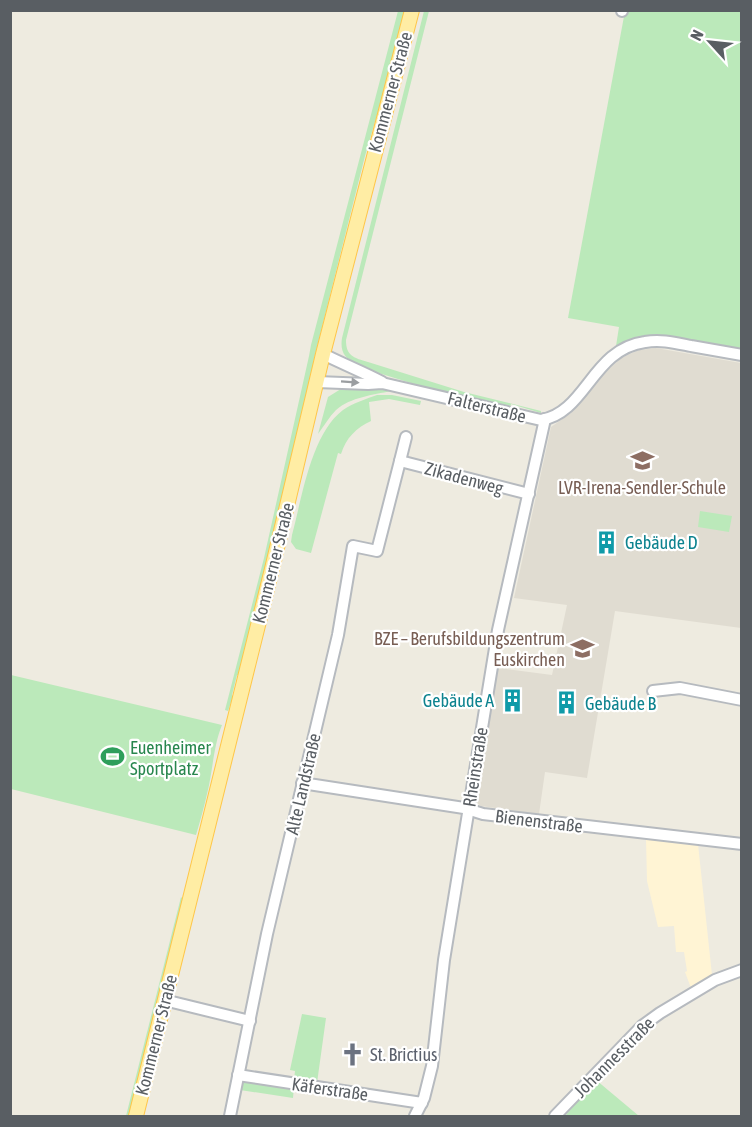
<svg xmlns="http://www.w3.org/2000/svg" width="752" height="1127" font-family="'Asap Condensed',sans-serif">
	<rect width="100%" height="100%" fill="#eeebe0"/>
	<path fill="#fff4d4" d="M646,839L698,844L712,975L691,988L685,972L687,971L684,952H676L674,926L658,927L647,881Z"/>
	<path fill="#e0dcd1" d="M656,348L741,363V628L615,611L587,778L545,772L539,814L481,806L477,803V796L498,668L552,675L567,605L514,598L551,427L571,413L606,372L621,358L639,350Z"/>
	<g fill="#bbe9ba">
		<path d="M398,11H405L391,67L365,156L315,355L280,511L240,675H237L232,695L233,696L228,711L225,710L264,558L309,356L311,345Z"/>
		<path d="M424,11H429L346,340C346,356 354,358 368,362L464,392L541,411V413L511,404L510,408L414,384L356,366L357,363C344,359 340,351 342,338Z"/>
		<path d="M625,11H741V350L661,336C644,335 631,340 616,346L619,327L568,318Z"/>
		<path d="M344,387L375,388L391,391C373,395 351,397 336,410C329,417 324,426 318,434L328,397Z"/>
		<path d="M377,395H392L421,401L420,405L389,399L369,402L371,421C356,428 346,438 341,454L338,453L311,553L296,549L291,542L292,535C302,498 311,434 343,410C353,403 366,399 377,395Z"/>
		<path d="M700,511L732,516L729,532L698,527Z"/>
		<path d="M11,675L222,725C213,747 213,771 207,794C204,808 200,821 196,835L11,789Z"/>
		<path d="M181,897L183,899L130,1116H126Z"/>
		<path d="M302,1014L326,1018L317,1083L294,1080L295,1071L290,1070Z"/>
		<path d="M246,1080L294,1087L293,1098L240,1090L242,1081Z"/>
		<path d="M596,1080L639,1116H565Z"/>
	</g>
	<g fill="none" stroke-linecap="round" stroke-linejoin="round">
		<defs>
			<g id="minor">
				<path d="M622,11V10"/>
				<path d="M323,354C343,364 363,372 382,382"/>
				<path d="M317,382L368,384L382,383L541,420C586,413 592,349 645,342C661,339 676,343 691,346C708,349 725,352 742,355"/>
				<path d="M400,461L406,437"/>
				<path d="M653,691L680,688L742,700"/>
				<path d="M302,783L464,808L483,814L742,844"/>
				<path d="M164,1000L250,1021"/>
				<path d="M238,1075L422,1103"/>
				<path d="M230,1116L267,934L338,635L353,546L377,551L400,461L529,494"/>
				<path d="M415,1116L424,1098L432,1066L444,960L498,630L545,419"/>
				<path d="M555,1116L642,1026L660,1013L715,980L742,970"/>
			</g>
			<path id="major" d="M136,1116L272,569L323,354L412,10"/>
		</defs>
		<use href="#minor" stroke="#b6babf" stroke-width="14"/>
		<use href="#major" stroke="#ffc648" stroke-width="16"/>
		<use href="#minor" stroke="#fff" stroke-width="10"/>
		<use href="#major" stroke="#ffeda4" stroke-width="14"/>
	</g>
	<defs><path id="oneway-solid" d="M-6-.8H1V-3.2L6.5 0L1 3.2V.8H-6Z" transform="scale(1.5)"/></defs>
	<use fill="#9b9ea1" href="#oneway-solid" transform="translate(350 382) rotate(4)"/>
	<defs>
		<symbol id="school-bare" viewBox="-9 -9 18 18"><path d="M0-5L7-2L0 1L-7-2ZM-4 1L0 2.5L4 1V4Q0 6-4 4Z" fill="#8d6e63" stroke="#fff" stroke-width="2.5" paint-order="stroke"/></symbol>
		<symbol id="building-bare" viewBox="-9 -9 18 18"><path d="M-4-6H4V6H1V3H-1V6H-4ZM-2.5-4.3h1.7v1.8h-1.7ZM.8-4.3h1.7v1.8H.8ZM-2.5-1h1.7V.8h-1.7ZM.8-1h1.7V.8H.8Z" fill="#0f9aa8" stroke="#fff" stroke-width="2.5" paint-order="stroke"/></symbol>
		<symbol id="university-bare" viewBox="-9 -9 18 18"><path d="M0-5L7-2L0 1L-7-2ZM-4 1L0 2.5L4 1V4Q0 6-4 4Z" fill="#8d6e63" stroke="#fff" stroke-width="2.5" paint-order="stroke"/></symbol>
		<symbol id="stadium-bare" viewBox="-9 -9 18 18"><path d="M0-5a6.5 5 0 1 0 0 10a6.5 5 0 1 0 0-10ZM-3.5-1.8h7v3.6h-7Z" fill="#2e9e5b" stroke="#fff" stroke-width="2.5" paint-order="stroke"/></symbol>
		<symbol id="church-bare" viewBox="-9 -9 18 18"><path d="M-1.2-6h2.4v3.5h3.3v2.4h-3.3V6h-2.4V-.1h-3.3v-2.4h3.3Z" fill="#6b7280" stroke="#fff" stroke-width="2.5" paint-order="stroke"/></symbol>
	</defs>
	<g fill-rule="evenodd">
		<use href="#school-bare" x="626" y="444" width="33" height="33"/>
		<use href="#building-bare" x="590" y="526" width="33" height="33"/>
		<use href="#university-bare" x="566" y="632" width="33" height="33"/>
		<use href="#building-bare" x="496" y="684" width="33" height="33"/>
		<use href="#building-bare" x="550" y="686" width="33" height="33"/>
		<use href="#stadium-bare" x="96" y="740" width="33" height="33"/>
		<use href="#church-bare" x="336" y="1038" width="33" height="33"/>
	</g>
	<g text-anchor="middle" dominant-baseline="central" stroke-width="4.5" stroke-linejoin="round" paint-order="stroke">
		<g font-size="18" fill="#595e63" stroke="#fff">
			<text transform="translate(390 92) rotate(-75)">Kommerner Straße</text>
			<text transform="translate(487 407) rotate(14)">Falterstraße</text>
			<text transform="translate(464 478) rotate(15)">Zikadenweg</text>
			<text transform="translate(273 563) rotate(-76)">Kommerner Straße</text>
			<text transform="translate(475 767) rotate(-81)">Rheinstraße</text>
			<text transform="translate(303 784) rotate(-77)">Alte Landstraße</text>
			<text transform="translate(539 821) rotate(7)">Bienenstraße</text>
			<text transform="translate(156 1035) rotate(-76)">Kommerner Straße</text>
			<text transform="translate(614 1057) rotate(-45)">Johannesstraße</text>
			<text transform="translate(330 1089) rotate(8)">Käferstraße</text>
		</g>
		<g font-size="18" fill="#785e54" stroke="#fff">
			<text x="642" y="487">LVR-Irena-Sendler-Schule</text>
			<text x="565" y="638" text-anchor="end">BZE – Berufsbildungszentrum<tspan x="565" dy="21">Euskirchen</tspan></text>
		</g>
		<g font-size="18" fill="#0d838f" stroke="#fff" text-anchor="start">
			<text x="625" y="542">Gebäude D</text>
			<text x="494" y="700" text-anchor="end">Gebäude A</text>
			<text x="585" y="703">Gebäude B</text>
		</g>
		<g font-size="18" fill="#27864d" stroke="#fff" text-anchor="start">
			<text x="130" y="747">Euenheimer<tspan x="130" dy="21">Sportplatz</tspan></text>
		</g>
		<g font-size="18" fill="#5b616d" stroke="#fff" text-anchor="start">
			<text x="370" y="1054">St. Brictius</text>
		</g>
	</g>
	<rect width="752" height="1127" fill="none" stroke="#595e63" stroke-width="24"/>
	<g transform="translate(710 42) rotate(297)" stroke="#ffffff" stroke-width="4.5" paint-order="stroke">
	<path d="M0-4.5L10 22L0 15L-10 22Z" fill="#595e63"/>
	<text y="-9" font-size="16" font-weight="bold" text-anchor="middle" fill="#595e63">N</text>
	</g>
</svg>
